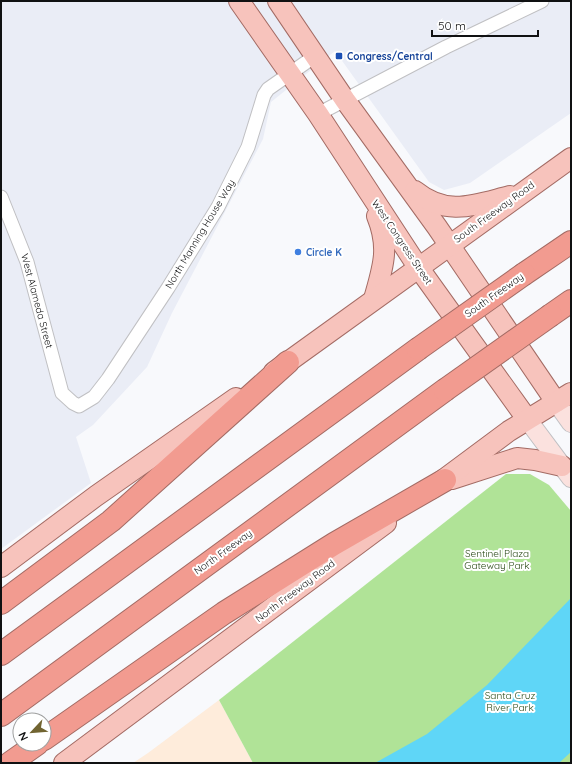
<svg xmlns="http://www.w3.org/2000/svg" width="572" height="764" font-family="Quicksand,sans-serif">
	<rect width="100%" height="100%" fill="#f8f9fc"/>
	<path fill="#eaedf6" d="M1,1H571V113L470,183L444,190L429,182L335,51L271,102L263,139L172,313L147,367L93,425L76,437L91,483L1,549Z"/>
	<path fill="#feecdb" d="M219,700L253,763H133L148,753Z"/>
	<path fill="#b0e397" d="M506,474H530L549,485L571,511V763H253L219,700Z"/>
	<path fill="#5fd6f7" d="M571,598V752L559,763H375L427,734L487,685Z"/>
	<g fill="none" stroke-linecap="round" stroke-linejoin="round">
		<defs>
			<g id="street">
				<path d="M318,114L446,47L542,1"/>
				<path d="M1,197L27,262L62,393L73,403L79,406L94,397L108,379L168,288L218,207L248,147L264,95L268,89L315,56"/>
			</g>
			<g id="secondary">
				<path d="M556,402L571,423"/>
				<path d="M527,419L571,478"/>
			</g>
			<g id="primary">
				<path d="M239,1L318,114L418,267L527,419"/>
				<path d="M278,1L345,100L437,227L556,402"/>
				<path d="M415,191C447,217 474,205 510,196"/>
				<path d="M374,299C383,267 390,248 377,216"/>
				<path d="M274,372L571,158"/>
				<path d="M452,479L517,458L535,460L562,466"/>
				<path d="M431,489L509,431L571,393"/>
				<path d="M1,567L96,496L236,398"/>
				<path d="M64,763L386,523"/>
			</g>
			<g id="highway">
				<path d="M524,274L571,242"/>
				<path d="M551,315L571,301"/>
				<path d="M1,603L111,521L288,362"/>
				<path d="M1,654L418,349"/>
				<path d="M1,715L445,390"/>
				<path d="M44,739L224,613L334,544L445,480"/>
				<path d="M10,763L37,744"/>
			</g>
		</defs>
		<use href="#street" stroke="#c0c0c3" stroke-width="15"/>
		<use href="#secondary" stroke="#c0c0c3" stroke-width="20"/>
		<use href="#primary" stroke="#a36b64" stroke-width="22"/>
		<use href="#highway" stroke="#a36b64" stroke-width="24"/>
		<use href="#street" stroke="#fff" stroke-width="13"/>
		<use href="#secondary" stroke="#fbe1de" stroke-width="18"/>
		<use href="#primary" stroke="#f7c3bc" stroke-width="20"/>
		<use href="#highway" stroke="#f29b90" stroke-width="22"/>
		<defs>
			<g id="highway-bridge">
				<path d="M418,349L524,274"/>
				<path d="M445,390L551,315"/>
			</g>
		</defs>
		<use href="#highway-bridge" stroke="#a36b64" stroke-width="24" stroke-linecap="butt"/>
		<use href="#highway-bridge" stroke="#f29b90" stroke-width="22"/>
	</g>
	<rect fill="#1a4fb4" stroke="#fff" stroke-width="1.5" x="335" y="52" width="8" height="8" rx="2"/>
	<circle fill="#3f7fe0" stroke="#fff" stroke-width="1.5" cx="298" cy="252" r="4"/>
	<g text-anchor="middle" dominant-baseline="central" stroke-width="4" stroke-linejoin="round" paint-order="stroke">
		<g font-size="10" font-weight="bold" fill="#164399" stroke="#fff" text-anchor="start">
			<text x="347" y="56">Congress/Central</text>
		</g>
		<g font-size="10" fill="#101112" stroke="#fff">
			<text transform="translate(494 212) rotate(-36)">South Freeway Road</text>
			<text transform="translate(200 234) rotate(-59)">North Manning House Way</text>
			<text transform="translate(402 242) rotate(56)">West Congress Street</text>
			<text transform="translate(494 295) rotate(-35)">South Freeway</text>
			<text transform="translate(37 301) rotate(75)">West Alameda Street</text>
			<text transform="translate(223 552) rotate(-36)">North Freeway</text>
			<text transform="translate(295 591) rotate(-37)">North Freeway Road</text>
		</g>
		<g font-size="10" font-weight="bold" fill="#366cbe" stroke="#fff" text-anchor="start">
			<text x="306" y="252">Circle K</text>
		</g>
		<g font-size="10" fill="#284815" stroke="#fff">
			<text x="497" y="553">Sentinel Plaza<tspan x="497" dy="12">Gateway Park</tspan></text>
			<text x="510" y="695">Santa Cruz<tspan x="510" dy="12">River Park</tspan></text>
		</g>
	</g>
	<rect width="572" height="764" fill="none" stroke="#101112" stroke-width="4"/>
	<g transform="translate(32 732) rotate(244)"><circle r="19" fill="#ffffff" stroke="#9fa0a0"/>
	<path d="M0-3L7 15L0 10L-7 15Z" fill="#716431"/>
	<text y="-6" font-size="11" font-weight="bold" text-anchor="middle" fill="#101112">N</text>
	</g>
	<path d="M432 30v6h106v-6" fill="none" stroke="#101112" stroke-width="2"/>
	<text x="438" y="30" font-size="12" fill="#101112" stroke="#ffffff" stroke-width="3" paint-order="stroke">50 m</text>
</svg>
